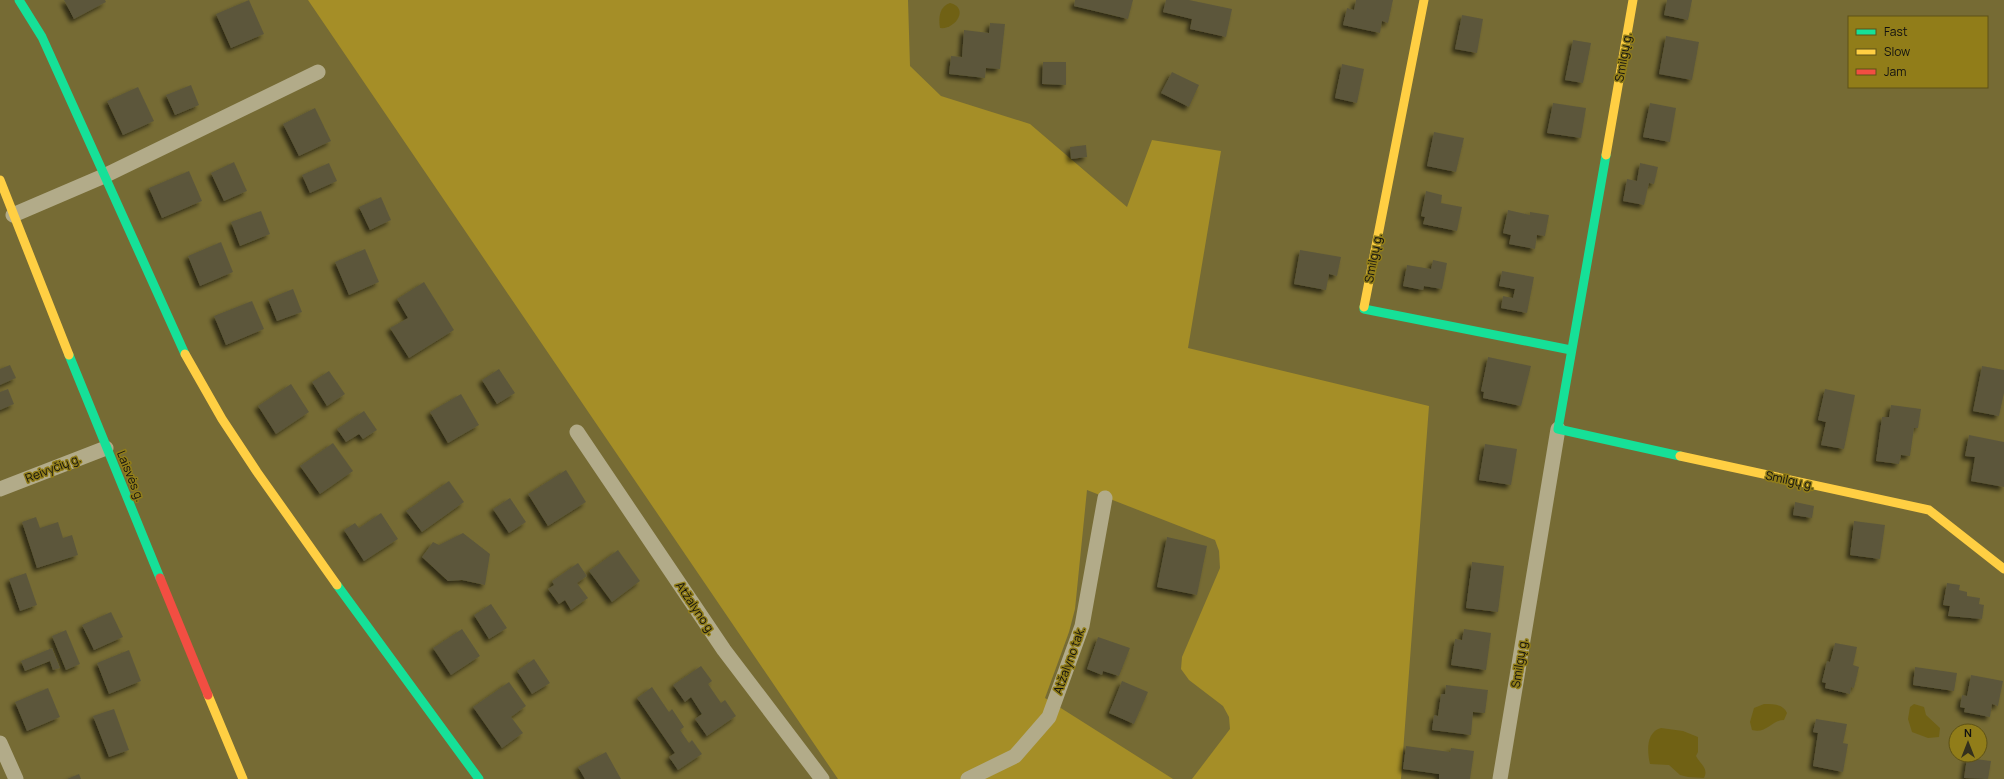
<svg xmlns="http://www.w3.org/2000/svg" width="2004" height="779" font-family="Manrope,sans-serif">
	<defs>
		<filter id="shadow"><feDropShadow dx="-3.5" dy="3.5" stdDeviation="2" flood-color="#0009"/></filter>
	</defs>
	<rect width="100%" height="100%" fill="#766b34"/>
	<path fill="#a58e27" d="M308,0H908L910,66L941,96L1030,124L1127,207L1152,140L1221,151L1188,348L1429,406L1401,779H1192L1230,729L1229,717L1223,706L1189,680L1181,669L1182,657L1220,568L1219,551L1215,540L1087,490L1075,609L1069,632L1045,698L1173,779H838Z"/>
	<g fill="#706114">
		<path d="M950,3C970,8 955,30 940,28C938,17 940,6 950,3Z"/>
		<path d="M1764,704C1773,704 1783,704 1787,713L1784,720C1771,720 1767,734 1752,730L1750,722L1754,708Z"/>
		<path d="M1914,704L1924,707L1926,715L1940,728L1939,737L1928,738L1912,732L1908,719L1910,707Z"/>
		<path d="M1661,728L1683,731L1698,737V752L1696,756C1700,764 1709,768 1704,778L1688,777L1680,775L1669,765L1650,764C1647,751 1646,732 1661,728Z"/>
	</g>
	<g fill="#5c573b" filter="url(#shadow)">
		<path d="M64,0H105L106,2L74,19Z"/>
		<path d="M249,0L264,34L231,48L216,14Z"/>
		<path d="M1075,0H1133L1128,19L1074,6Z"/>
		<path d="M1166,0H1189L1232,9L1226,37L1190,29L1192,19L1163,12Z"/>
		<path d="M1356,0H1393L1388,23L1382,21L1380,33L1343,25L1347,8L1354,10Z"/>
		<path d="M1667,0H1692L1688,20L1664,15Z"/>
		<path d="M1462,15L1483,19L1477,53L1455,49Z"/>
		<path d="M990,23L1005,24L1000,69L986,68L985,78L949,74L951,56L962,57L964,30L989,33Z"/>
		<path d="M1666,36L1699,42L1692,80L1659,74Z"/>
		<path d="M1573,40L1591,43L1583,83L1565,80Z"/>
		<path d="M1043,62H1066V85L1042,84Z"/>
		<path d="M1342,64L1364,69L1357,103L1335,98Z"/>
		<path d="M1172,72L1199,85L1189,107L1161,93Z"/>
		<path d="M191,85L199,105L175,115L166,95Z"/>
		<path d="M138,87L154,121L123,135L107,101Z"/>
		<path d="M1553,103L1586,108L1581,138L1547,133Z"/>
		<path d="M1650,103L1676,108L1670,142L1643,137Z"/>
		<path d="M315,108L331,141L299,156L283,124Z"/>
		<path d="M1434,132L1464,138L1456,172L1427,166Z"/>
		<path d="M1086,145L1087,157L1071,159L1070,147Z"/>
		<path d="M234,162L247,191L224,201L211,173Z"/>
		<path d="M329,163L337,181L310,193L302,175Z"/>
		<path d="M1640,163L1658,167L1654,184L1649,183L1644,205L1623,201L1627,179L1637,181Z"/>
		<path d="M189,171L202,201L162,218L149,188Z"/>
		<path d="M1426,191L1442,195L1441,203L1462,207L1457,231L1423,224L1425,217L1421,216Z"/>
		<path d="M381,197L391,220L370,230L359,207Z"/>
		<path d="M1508,210L1530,215V212L1549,215L1545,236L1537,235L1535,249L1509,244L1511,235L1503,233Z"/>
		<path d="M261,211L270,234L240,246L231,222Z"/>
		<path d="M221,242L233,272L200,286L188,256Z"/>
		<path d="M365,249L379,282L349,295L335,262Z"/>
		<path d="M1300,250L1341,257L1337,276L1329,274L1326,290L1294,284Z"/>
		<path d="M1433,260L1447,263L1442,289L1424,286L1423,290L1403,286L1407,265L1431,269Z"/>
		<path d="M1502,271L1534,277L1527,313L1501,308L1503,296L1513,298L1515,289L1499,286Z"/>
		<path d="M424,282L454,330L409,358L390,328L408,318L397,299Z"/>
		<path d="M293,289L302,312L277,321L268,299Z"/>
		<path d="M252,301L264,329L226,345L214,316Z"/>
		<path d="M1488,357L1531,366L1521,406L1483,398L1484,392L1481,391Z"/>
		<path d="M10,365L16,378L0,385V369Z"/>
		<path d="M1982,366L2004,370V393L1999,416L1973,411Z"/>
		<path d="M499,369L515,393L497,404L482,380Z"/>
		<path d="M329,371L345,394L327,406L312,382Z"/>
		<path d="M291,384L309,412L276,434L258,406Z"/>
		<path d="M8,389L14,404L0,410V392Z"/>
		<path d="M1825,389L1855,395L1844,449L1821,445L1826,422L1818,420Z"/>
		<path d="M461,394L479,425L448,443L430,412Z"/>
		<path d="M1891,405L1921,409L1918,428H1914L1910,456L1901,455L1899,464L1876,461L1882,417H1889Z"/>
		<path d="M364,411L377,430L363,439L359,434L346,442L337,429Z"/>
		<path d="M1969,435L2004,442V487L1971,481L1975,457L1965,456Z"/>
		<path d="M333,443L353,471L320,494L300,466Z"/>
		<path d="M1485,444L1517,449L1511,485L1479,480Z"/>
		<path d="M566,470L586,502L548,526L528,494Z"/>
		<path d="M449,481L464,502L422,532L406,511Z"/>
		<path d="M510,498L526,522L509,533L493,509Z"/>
		<path d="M1795,502L1814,506L1812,518L1793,515Z"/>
		<path d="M381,513L398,539L364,561L344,530L355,523L359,528Z"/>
		<path d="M36,517L40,528L58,522L63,538L72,535L78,555L37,568L22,522Z"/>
		<path d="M1854,521L1885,525L1880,559L1850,555Z"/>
		<path d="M463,533L490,554L485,585L462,580L448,581L422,557L433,542L439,545Z"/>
		<path d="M1167,537L1207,546L1197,595L1157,587Z"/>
		<path d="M618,550L640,581L612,602L589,571Z"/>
		<path d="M1472,562L1504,566L1498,612L1466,608Z"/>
		<path d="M578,563L587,576L577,583L588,598L571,610L565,600L559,604L548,589L554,585L552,581Z"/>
		<path d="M26,573L37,605L20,611L9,579Z"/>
		<path d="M1947,583L1960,585L1959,590L1967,592V596L1980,598L1979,604L1984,605L1982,619L1948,616L1950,606L1943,605Z"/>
		<path d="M491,604L507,628L489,639L474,615Z"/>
		<path d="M111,612L123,637L94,650L82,625Z"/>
		<path d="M462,629L480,656L451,675L433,648Z"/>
		<path d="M1464,629L1491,633L1486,670L1451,665L1455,639L1462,640Z"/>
		<path d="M66,630L80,664L66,670L52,636Z"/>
		<path d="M1098,637L1130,648L1119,676L1103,671L1102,675L1087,669Z"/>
		<path d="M1835,643L1857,647L1853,665L1859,667L1854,688L1851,687L1850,694L1825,688L1826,683L1822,682L1827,661L1830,662Z"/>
		<path d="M52,648L60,668L53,670L50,661L25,671L21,661Z"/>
		<path d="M129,650L141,681L109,694L97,663Z"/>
		<path d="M534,659L550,683L532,694L517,671Z"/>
		<path d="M701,666L712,681L708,684L721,703L725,700L736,716L707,736L695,719L702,714L691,697L685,702L673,685Z"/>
		<path d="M1915,667L1957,673L1954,691L1913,685Z"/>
		<path d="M1971,675L2003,681L1998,706L1992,704L1990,717L1964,712L1965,708L1960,707L1962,695L1967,696Z"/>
		<path d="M1122,681L1148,692L1134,724L1109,713Z"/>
		<path d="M509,682L526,706L511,717L523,733L502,748L473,707Z"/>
		<path d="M1446,685L1488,690L1485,713L1473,712L1471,735L1432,730L1434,715L1438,716L1441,694H1445Z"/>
		<path d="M652,687L669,712L672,709L684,727L680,730L689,743L692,740L702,754L678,770L669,757L675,753L637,698Z"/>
		<path d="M48,688L60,717L27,731L15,702Z"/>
		<path d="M114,709L129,750L109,757L93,716Z"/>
		<path d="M1816,719L1847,724L1843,743L1848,744L1843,772L1813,766L1818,733L1813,732Z"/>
		<path d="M1406,746L1450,752L1451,748L1474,751L1470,779H1439V774L1403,769Z"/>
		<path d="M606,752L621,779H585L578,767Z"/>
		<path d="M1967,758L1991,761L1988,779L1964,778Z"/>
		<path d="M79,774L81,779H67Z"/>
	</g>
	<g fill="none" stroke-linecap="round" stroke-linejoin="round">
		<g stroke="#b2ab89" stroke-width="15">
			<path d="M13,215L104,176L318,72"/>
			<path d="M577,432L724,650L822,779"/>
			<path d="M0,489L106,448"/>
			<path d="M0,743L16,779"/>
			<path d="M968,779L1015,756L1049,717L1082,626L1105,498"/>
			<path d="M1500,779L1558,429"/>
		</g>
		<g stroke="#16e098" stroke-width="9">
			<path d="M19,0L42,37L185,354"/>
			<path d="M1606,155L1558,429L1680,456"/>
			<path d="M1364,307V309L1571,350"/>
			<path d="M69,355L160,578"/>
			<path d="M337,585L479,779"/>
		</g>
		<g stroke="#ffcf43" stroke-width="9">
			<path d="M1606,155L1633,0"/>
			<path d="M0,180L69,355"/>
			<path d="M1364,307L1424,0"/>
			<path d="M185,354L222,419L257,472L337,585"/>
			<path d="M1680,456L1929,510L2004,569"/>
			<path d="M208,695L243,779"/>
		</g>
		<path stroke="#f24e42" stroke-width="9" d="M160,578L208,695"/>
	</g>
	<g text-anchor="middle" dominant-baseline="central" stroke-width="3" stroke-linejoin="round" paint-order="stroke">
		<g font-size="12" fill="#111" stroke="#917d19">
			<text transform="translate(1623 57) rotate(-80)">Smilgų g.</text>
			<text transform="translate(1373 258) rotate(-79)">Smilgų g.</text>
			<text transform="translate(53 468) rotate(-21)">Reivyčių g.</text>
			<text transform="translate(131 476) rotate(68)">Laisvės g.</text>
			<text transform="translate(1790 480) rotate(12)">Smilgų g.</text>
			<text transform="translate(696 608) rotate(56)">Atžalyno g.</text>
			<text transform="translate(1069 660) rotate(-70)">Atžalyno tak.</text>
			<text transform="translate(1519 663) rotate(-81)">Smilgų g.</text>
		</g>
	</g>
	<rect x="1848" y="16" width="140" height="72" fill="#917d19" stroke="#5e5216"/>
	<rect x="1856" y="29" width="20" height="6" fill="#16e098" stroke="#5e5216"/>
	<text x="1884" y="36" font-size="12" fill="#111111">Fast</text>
	<rect x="1856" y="49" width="20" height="6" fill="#ffcf43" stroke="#5e5216"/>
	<text x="1884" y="56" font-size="12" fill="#111111">Slow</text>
	<rect x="1856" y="69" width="20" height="6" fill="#f24e42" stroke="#5e5216"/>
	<text x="1884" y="76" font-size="12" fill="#111111">Jam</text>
	<g transform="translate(1968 743)"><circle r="19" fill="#917d19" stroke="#5e5216"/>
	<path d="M0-3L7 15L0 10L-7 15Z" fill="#34301d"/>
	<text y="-6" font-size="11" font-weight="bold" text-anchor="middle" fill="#111111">N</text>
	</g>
</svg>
